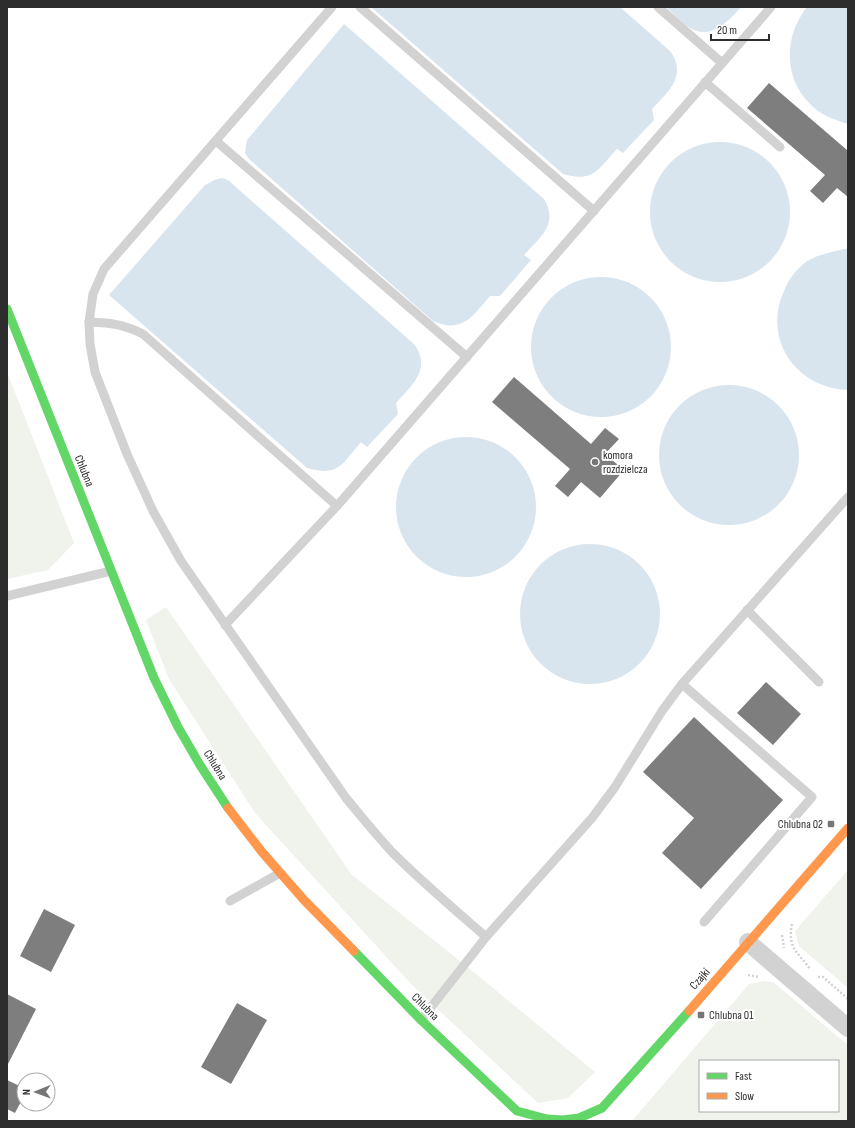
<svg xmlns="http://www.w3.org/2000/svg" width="855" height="1128" font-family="'Sofia Sans Condensed',sans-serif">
	<rect width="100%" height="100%" fill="#fff"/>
	<g fill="#eff3ec" fill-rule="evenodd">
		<path d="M7,372L74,543L48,570L7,579Z"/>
		<path d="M166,607L352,875L465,965L595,1072L568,1098L538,1103L413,986L255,813L169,679L146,620Z"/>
		<path d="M848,870V988L799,946L795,931Z"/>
		<path d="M764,981L773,982L848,1045V1121H632L749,984ZM700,1061H838V1111H700Z"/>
	</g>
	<g fill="#d9e5ee">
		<path d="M371,7H620L670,51C688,75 668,92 652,109L654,120L623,153L617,149C598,169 594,183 563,174Z"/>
		<path d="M666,7H741C727,23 709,42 687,26C680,21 673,13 666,7Z"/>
		<path d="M807,7H848V124C835,120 820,115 810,104C783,77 784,36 807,7Z"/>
		<path d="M344,24L544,199C559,224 540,237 524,255L531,260L500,296H490C473,316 462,334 433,321L249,159L245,153L247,140Z"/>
		<circle cx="720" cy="212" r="70"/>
		<path d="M222,178L228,180L414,344C432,369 412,385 396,403L398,414L367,447L361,442C342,464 339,477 307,468L109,295L205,185L214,180Z"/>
		<path d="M844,249H848V390C796,388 762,339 784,291C789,278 798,267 809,260C820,254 832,252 844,249Z"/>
		<circle cx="601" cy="347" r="70"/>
		<circle cx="729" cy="455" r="70"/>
		<circle cx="466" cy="507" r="70"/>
		<circle cx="590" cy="614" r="70"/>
	</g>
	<g fill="#7e7e7e">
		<path d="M769,83L847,150L848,148V197L837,188L823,203L810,191L825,175L747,108Z"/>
		<path d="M514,377L591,444L605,428L619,439L605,454L624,470L600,498L581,482L568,497L555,486L570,469L492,402Z"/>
		<path d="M766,682L801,714L773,745L737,713Z"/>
		<path d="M694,717L783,800L701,889L662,853L694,818L643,772Z"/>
		<path d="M44,909L75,925L51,972L20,956Z"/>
		<path d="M7,994L36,1009L7,1066Z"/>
		<path d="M237,1003L267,1020L231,1084L201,1067Z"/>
		<path d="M7,1080L24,1088V1096L15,1113L7,1109Z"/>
	</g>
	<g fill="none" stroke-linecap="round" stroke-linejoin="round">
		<g stroke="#d2d2d2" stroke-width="2.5" stroke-dasharray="2 2" stroke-linecap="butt">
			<path d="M792,924C787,948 798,952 810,969"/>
			<path d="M782,935L784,948"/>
			<path d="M748,975L759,977"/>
			<path d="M818,977H823L848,999"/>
		</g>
		<g stroke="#d2d2d2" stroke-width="9">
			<path d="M332,7L104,269L93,294L89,322L90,344L95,372L127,454L153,511L181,561L346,798C361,816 376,835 392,852C422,882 454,909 486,937"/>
			<path d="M360,7L594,211"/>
			<path d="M658,7L722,63"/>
			<path d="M705,82L780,147"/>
			<path d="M216,141L467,357"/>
			<path d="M89,322C111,323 123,324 143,334L337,506"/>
			<path d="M7,596L111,571"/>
			<path d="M747,610L819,682"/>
			<path d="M225,625L337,506L771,7"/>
			<path d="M682,684L812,797L704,922"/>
			<path d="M230,901L280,873"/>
			<path d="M421,1020L486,937L592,818L615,787L662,711L682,684L848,497"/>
		</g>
		<path stroke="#d2d2d2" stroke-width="18" d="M748,942L848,1028"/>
		<g stroke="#63d668" stroke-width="9">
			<path d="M7,309L154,678L178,727L200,765L228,808"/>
			<path d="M354,951L421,1020L517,1111L547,1119L563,1120L579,1118L602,1108L689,1011"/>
		</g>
		<g stroke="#ff974d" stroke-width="9">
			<path d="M228,808L262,852L304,900L354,951"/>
			<path d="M689,1011L848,828"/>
		</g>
	</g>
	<g fill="#767676" stroke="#fff" stroke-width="1.5">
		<circle cx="595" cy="462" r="4"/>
		<rect x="827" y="820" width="8" height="8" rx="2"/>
		<rect x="697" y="1011" width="8" height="8" rx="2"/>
	</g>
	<g text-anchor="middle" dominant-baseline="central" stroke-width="4" stroke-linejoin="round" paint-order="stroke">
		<g font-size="12" fill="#2d2d2d" stroke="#fff" text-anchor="start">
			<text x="603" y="455">komora<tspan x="603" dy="14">rozdzielcza</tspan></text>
			<text x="823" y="824" text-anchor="end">Chlubna 02</text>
			<text x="709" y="1015">Chlubna 01</text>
		</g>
		<g font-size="12" fill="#2d2d2d" stroke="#fff">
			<text transform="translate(84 471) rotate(68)">Chlubna</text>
			<text transform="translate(215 765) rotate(58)">Chlubna</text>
			<text transform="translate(700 979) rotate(-49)">Czajki</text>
			<text transform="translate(425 1007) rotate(45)">Chlubna</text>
		</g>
	</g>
	<rect width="855" height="1128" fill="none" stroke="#2d2d2d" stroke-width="16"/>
	<rect x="699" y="1060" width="140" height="52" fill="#ffffff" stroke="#ababab"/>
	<rect x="707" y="1073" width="20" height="6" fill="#63d668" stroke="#ababab"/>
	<text x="735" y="1080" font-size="12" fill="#2d2d2d">Fast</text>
	<rect x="707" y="1093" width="20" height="6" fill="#ff974d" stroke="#ababab"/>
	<text x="735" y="1100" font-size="12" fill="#2d2d2d">Slow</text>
	<g transform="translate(36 1092) rotate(269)"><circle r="19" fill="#ffffff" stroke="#ababab"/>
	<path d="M0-3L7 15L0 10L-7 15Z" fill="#767676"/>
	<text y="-6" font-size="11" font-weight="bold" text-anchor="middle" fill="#2d2d2d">N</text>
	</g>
	<path d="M711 34v6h58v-6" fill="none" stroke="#2d2d2d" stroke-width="2"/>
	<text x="717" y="34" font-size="12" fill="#2d2d2d" stroke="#ffffff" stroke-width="3" paint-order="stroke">20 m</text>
</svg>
